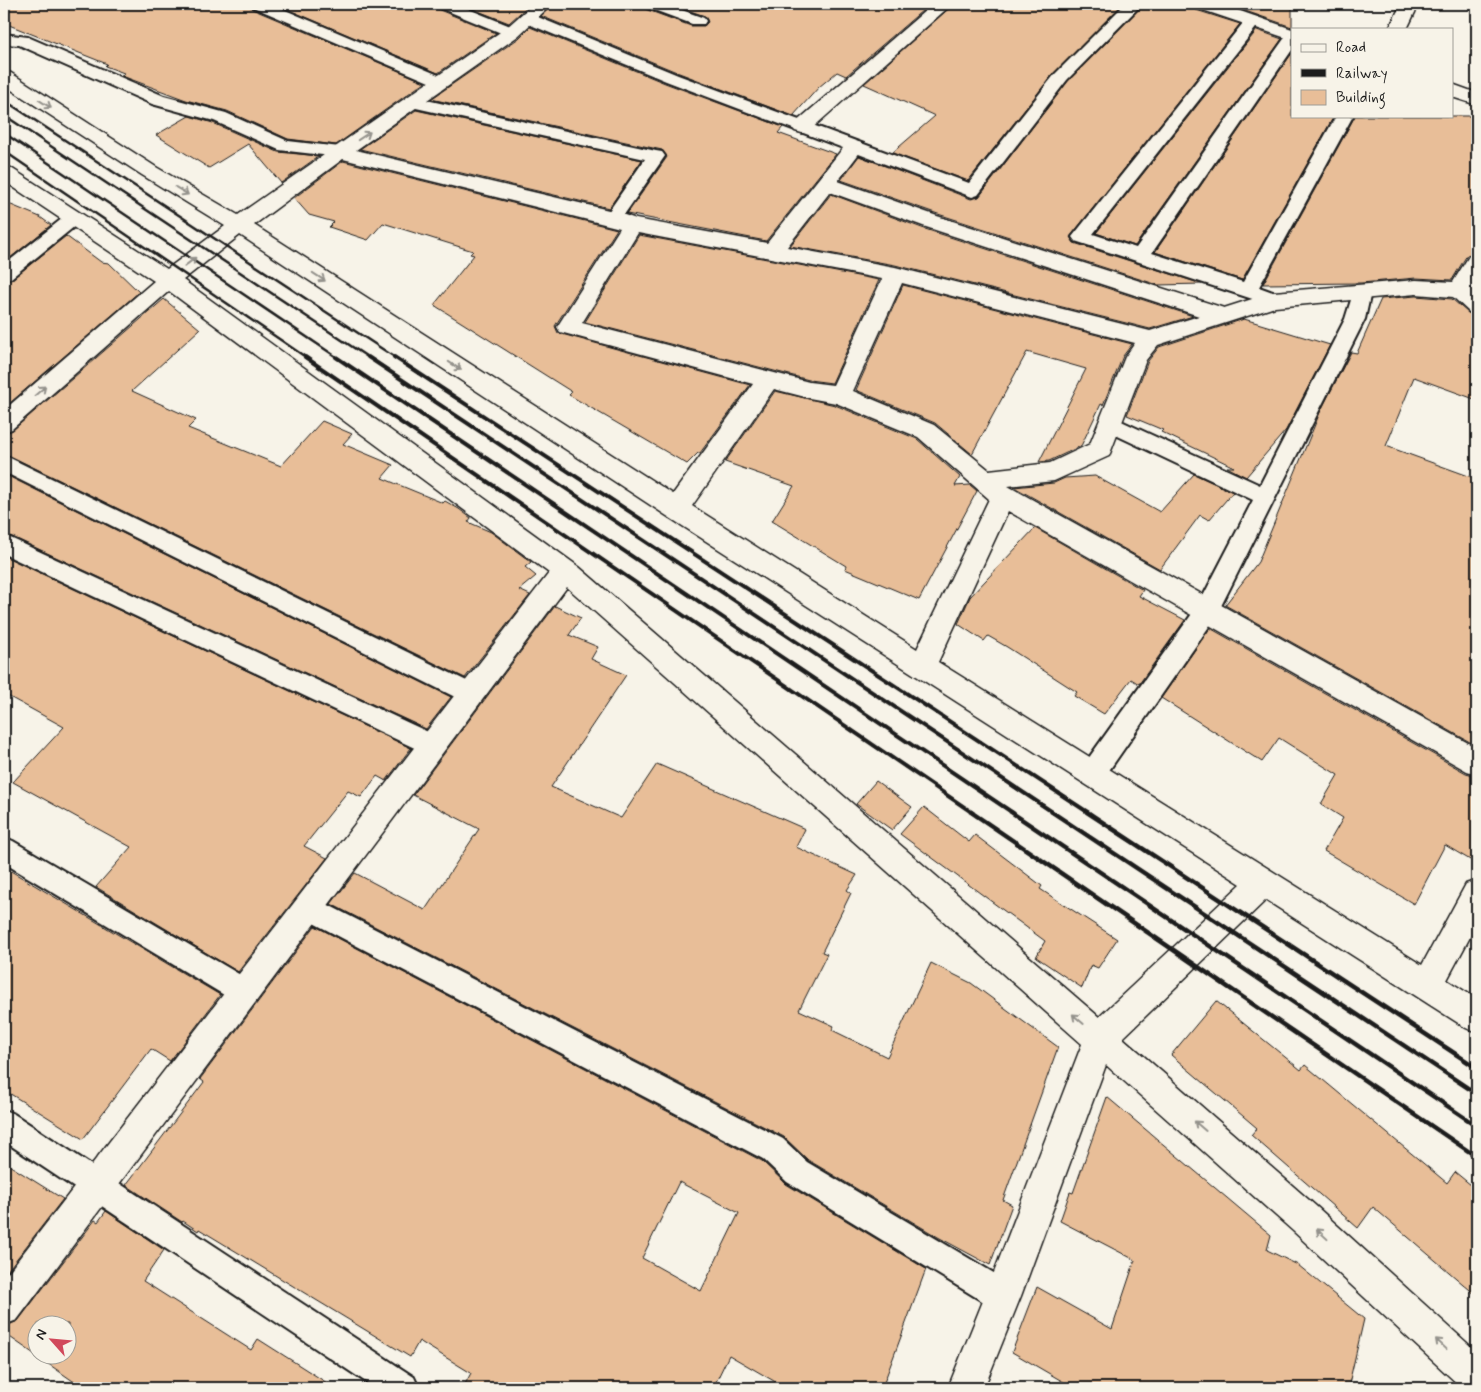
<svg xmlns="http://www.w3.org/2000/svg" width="1481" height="1392" font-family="Mynerve,sans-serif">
	<rect width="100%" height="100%" fill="#f7f3e8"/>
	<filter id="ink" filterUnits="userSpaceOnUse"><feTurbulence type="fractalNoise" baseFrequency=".02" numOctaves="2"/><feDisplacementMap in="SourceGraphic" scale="10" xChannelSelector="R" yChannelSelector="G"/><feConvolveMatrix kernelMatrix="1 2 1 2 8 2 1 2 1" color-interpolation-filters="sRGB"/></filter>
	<g filter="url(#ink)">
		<g fill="#e8be98" stroke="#1c1c1c" fill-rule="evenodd">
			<path d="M4,4H248L252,9L425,82L336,145L288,139L227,111L186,100L122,76L124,73L105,66L107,64L4,23Z"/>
			<path d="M275,4H433L437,9L496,33L438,73Z"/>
			<path d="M460,4H530L509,23Z"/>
			<path d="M554,4H641L645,9L691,26H704L708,22L705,16L670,4H930L846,76L837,72L819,87L793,116L679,73L541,16Z"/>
			<path d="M954,4H1123L1054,73L968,181L892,153L935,116L864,84Z"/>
			<path d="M1144,4H1192L1196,10L1240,24L1070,237L1074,243L1202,284L1158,285L938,214L841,180L859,156L971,199L979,197L1068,81Z"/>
			<path d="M1225,4H1292V27Z"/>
			<path d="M530,27L665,83L783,127L778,133L836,154L766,241L627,214L667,157L662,150L431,99L519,38Z"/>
			<path d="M1257,30L1282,39L1135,246L1096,233Z"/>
			<path d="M1292,53V116H1334L1242,280L1155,252Z"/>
			<path d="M416,110L642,160L609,208L360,149Z"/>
			<path d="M189,116L213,123L278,152L319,156L281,183L248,144L209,168L156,135Z"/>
			<path d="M1355,116H1477V252L1467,255L1452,280L1416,278L1361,283L1263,284Z"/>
			<path d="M343,161L617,229L555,326L558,333L750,385L700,453H698L687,464L569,395L572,392L434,305L474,255L470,254L473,251L383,223L368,240L329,227L334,222L309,215L294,198Z"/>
			<path d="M831,194L922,228L1193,316L1150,329L895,265L790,246Z"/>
			<path d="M4,202L40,217L51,225L4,263Z"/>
			<path d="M639,235L879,280L832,383L809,380L585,322Z"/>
			<path d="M66,236L101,262L109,263L139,292L4,408V282L12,279Z"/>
			<path d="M903,285L1132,344L1123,356L1103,405L1101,404L1081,446L1049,461L1039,462L1086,369L1027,352L972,454L935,423L856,390Z"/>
			<path d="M1416,296L1452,299L1468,313L1477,316V400L1414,377L1386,446L1477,479V746L1225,605L1258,562L1321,410L1351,352L1357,353L1381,299Z"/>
			<path d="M164,299L200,329L132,391L196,420L188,428L281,466L322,421L352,434L343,444L393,465L382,478L443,503L445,501L459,509L471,518L468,522L491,532L531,562L525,567L536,576L519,590L530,595L465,678L4,453V434L13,430Z"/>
			<path d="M1244,319L1330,345L1286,430L1246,477L1227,467H1234L1161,432L1163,430L1127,415L1148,361L1159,347Z"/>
			<path d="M775,391L835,405L917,439L960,477L955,486L970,485L977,491L919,600L845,569L846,566L772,521L794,486L725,462Z"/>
			<path d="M4,474L451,697L426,729L4,533Z"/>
			<path d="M1194,474L1233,492L1209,520L1200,515L1160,569L1014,487L1054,483L1065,478L1095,476L1160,512Z"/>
			<path d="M1035,528L1143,590L1139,596L1185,620L1139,684L1131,679L1104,714L1074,696L1077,692L1007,647L988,636L984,641L958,624L970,597Z"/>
			<path d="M4,556L411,748L386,781L377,776L361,797L348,791L304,846L327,858L238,972L96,887L131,847L13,782L64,727L4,694Z"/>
			<path d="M555,606L581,618L569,635L598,647L591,659L626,675L551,787L621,818L657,764L805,829L796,847L857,875L847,890L851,893L822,952L827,954L799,1010L834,1026L832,1030L887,1057L931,963L971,983L1058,1047L1003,1200L1012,1205L990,1265L938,1237L808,1160L784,1137L331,904L355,873L425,910L479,829L413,795Z"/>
			<path d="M1210,628L1466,773L1477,776V864L1445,845L1414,904L1324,851L1343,818L1321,804L1338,775L1279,738L1262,762L1161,698Z"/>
			<path d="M876,781L912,807L892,830L856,804Z"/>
			<path d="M924,807L969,842L975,835L1042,886L1040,889L1117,939L1098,968L1091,965L1082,988L1036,957L1045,941L900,834Z"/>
			<path d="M4,867L220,995L170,1061L151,1049L83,1139L4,1090Z"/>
			<path d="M315,926L762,1161L786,1184L926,1269L882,1388H786L729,1355L713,1388H463L471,1373L419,1341L410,1357L199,1229L198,1231L183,1221L182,1222L126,1185L204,1082L200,1079ZM679,1182L739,1213L701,1291L642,1258Z"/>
			<path d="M1216,1001L1301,1070L1305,1065L1447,1183L1455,1172L1477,1190V1296L1373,1207L1358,1228L1251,1135L1257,1128L1171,1055Z"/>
			<path d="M1107,1097L1271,1235L1267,1250L1298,1265L1364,1319L1348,1388H1074L1012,1352L1037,1287L1112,1329L1135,1260L1060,1221L1070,1192L1073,1193Z"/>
			<path d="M4,1162L63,1199L4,1275Z"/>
			<path d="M106,1211L164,1250L143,1281L251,1350L258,1339L335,1388H83L4,1333V1327L18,1321L95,1220L98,1222ZM38,1324H68V1354H38Z"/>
		</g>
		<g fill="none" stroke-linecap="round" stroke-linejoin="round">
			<defs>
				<g id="service">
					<path d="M250,4H271L448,79L450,82L448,85H436L253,7Z"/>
					<path d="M435,4H456L518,29L520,32L518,35H506L438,7Z"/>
					<path d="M643,4H665L704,18L706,21L704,24H692L646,7Z"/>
					<path d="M1125,4H1142L1067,80L978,195L972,197L666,81L521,21L519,18L521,15H533L678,75L969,183L1055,74Z"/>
					<path d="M1253,16L1259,18L1261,21L1259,24L1093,234L1136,248L1286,36L1292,34V50L1152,253L1243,282L1336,116H1353L1259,287L1281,295L1284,300L1281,305L1274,306L1075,241L1072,237L1247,18Z"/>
					<path d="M4,34L28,37L164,96L226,113L288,141L340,147L346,148L349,152L346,156L340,157L279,150L214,121L152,104L19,45L4,44Z"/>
					<path d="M413,97L656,151L662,152L665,156L619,222L613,224L607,222L604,218L645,159L407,106L405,102L407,98Z"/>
					<path d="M74,212L80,214L83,218L80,222L11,278L4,280V265L68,214Z"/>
					<path d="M1362,286L1369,287L1371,292L1365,319L1215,618L1101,782L1092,785L1083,782L1080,774L1083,766L1199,604L1253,500L1103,429L1100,424L1103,419L1110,416L1117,419L1260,485L1345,319L1355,287Z"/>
					<path d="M4,455L479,687L483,694L479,701L471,704L463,701L4,472Z"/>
					<path d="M4,535L441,738L444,745L441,752L432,756L423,752L4,554Z"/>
					<path d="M4,837L13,841L254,983L258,992L254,1001L244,1005L234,1001L4,863Z"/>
					<path d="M309,895L783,1139L807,1162L1014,1285L1018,1296L1014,1307L1003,1311L992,1307L787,1182L763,1159L300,916L296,907L300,898Z"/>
					<path d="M4,1110L14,1114L414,1377L419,1388H375L4,1141Z"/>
				</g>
				<g id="minor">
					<path d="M533,4H552L518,36L356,150L613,211L636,219L767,243L847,143L854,141L861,143L864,147L838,181L937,216L1224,308L1274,292L1416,280L1453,282L1469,256L1477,254V278L1471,289L1477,295V314L1469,312L1453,297L1416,294L1275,307L1158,345L1146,360L1109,456L1054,481L1008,486L1477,748V774L1467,771L1008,511L938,662L1422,965L1466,884L1477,880V924L1447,980L1477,999V1033L1466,1028L1266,900L1123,1038L1317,1207L1477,1352V1388H1462L1293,1231L1106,1065L1021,1296L984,1388H948L985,1296L1082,1044L567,587L17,1320L4,1325V1278L549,573L169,291L12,429L4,432V410L154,281L4,181V166L11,168L167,269L225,226L142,175L4,85V71L11,73L156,167L238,215L506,28ZM343,159L620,228L557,327L560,332L753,384L673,494L254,225ZM830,192L923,226L1199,316L1150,331L895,267L787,247ZM638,233L882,279L833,385L809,382L582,323ZM240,235L667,516L1241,884L1099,1017L579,567L183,280ZM902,283L1135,343L1125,357L1090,444L1050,463L989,470L934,425L853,391ZM774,389L809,398L836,403L918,437L989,499L917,649L692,506Z"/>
					<path d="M933,4H952L809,131L802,133L795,131L792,127L795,123Z"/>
					<path d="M1194,4H1220L1292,29V40L1197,8Z"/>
					<path d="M1401,4H1419L1407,29H1389Z"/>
					<path d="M1452,84L1477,93V105L1452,97Z"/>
				</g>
			</defs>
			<use href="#service" stroke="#1c1c1c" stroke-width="4"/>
			<use href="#minor" stroke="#1c1c1c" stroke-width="3"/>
			<use href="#service" fill="#f7f3e8" fill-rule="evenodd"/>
			<use href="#minor" fill="#f7f3e8" fill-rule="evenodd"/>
			<g stroke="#1c1c1c" stroke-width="2.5">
				<path d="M4,100L396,358"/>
				<path d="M4,115L369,358"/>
				<path d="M4,133L338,358"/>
				<path d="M4,151L307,358"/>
			</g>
			<g stroke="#1c1c1c" stroke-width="4">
				<path d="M305,357L973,813"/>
				<path d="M336,357L1013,813"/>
				<path d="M368,357L1054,813"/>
				<path d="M394,357L1089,813"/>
			</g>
			<g stroke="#1c1c1c" stroke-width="4.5">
				<path d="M971,812L1477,1157"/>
				<path d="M1011,812L1477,1126"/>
				<path d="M1052,812L1477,1094"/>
				<path d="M1087,812L1477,1068"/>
			</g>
		</g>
		<defs><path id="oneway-shaft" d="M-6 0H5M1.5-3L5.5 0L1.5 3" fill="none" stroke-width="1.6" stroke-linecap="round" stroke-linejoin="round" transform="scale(1.25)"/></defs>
		<g stroke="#94928c">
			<use href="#oneway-shaft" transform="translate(45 104) rotate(33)"/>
			<use href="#oneway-shaft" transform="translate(364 136) rotate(-34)"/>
			<use href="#oneway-shaft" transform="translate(182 191) rotate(31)"/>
			<use href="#oneway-shaft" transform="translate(190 262) rotate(-38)"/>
			<use href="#oneway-shaft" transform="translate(319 277) rotate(33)"/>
			<use href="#oneway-shaft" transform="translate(455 366) rotate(33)"/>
			<use href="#oneway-shaft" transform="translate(40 391) rotate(-41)"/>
			<use href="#oneway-shaft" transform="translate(1078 1019) rotate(-139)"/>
			<use href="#oneway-shaft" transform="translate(1200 1126) rotate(-139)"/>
			<use href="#oneway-shaft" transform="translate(1322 1234) rotate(-137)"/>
			<use href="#oneway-shaft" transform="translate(1441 1344) rotate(-137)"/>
		</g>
	</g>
	<rect width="1481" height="1392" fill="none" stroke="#f7f3e8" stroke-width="20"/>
	<rect x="10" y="10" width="1461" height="1372" fill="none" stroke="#1c1c1c" stroke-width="2" filter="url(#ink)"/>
	<rect x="1291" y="28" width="162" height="90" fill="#f7f3e8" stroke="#9f9d96"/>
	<rect x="1301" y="44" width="25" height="8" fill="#f7f3e8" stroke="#9f9d96"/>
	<text x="1336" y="52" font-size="15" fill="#1c1c1c">Road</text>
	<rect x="1301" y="69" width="25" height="8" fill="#1c1c1c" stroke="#9f9d96"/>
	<text x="1336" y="78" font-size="15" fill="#1c1c1c">Railway</text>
	<rect x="1301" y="90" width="25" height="15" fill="#e8be98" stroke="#9f9d96"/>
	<text x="1336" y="102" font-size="15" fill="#1c1c1c">Building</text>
	<g transform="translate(52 1340) rotate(297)"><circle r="24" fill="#f7f3e8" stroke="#9f9d96"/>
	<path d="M0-4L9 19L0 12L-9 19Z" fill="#d1495b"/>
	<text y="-8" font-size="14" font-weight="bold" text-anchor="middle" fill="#1c1c1c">N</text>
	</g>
</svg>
